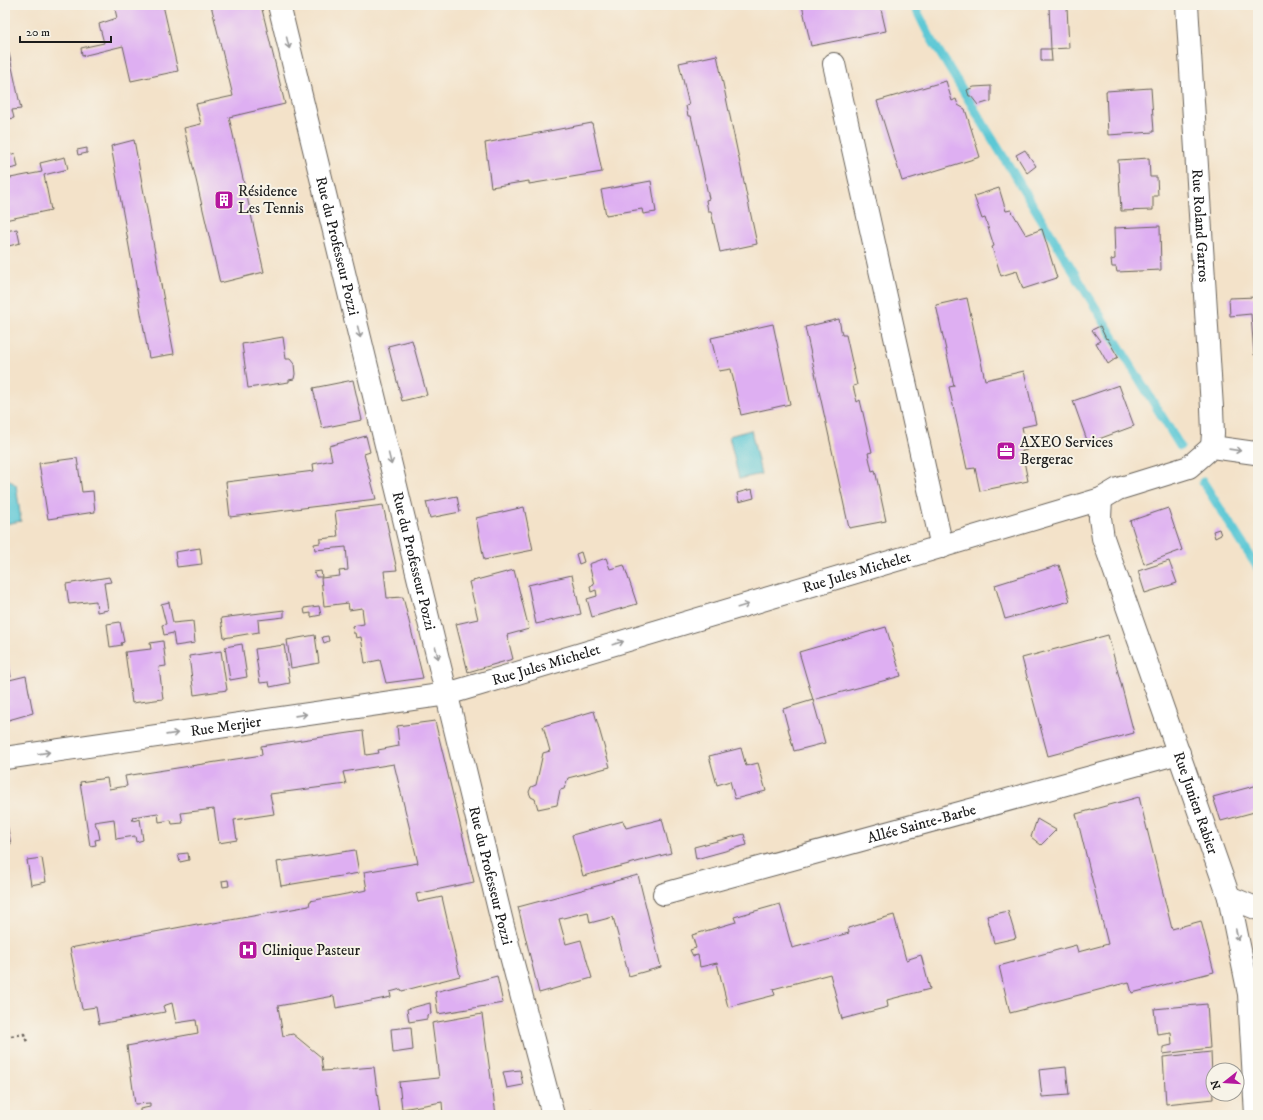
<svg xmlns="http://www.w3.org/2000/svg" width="1263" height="1120" font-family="'IM FELL DW Pica',serif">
	<rect width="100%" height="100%" fill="#f7f3e8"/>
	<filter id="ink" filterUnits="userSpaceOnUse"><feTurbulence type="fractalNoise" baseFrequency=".025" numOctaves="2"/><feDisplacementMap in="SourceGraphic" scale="8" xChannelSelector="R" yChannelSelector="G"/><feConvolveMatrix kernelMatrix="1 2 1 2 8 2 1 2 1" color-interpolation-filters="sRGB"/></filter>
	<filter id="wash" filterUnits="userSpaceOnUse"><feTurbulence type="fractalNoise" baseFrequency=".012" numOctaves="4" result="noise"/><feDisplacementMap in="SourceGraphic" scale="16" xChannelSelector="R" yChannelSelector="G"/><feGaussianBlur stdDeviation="0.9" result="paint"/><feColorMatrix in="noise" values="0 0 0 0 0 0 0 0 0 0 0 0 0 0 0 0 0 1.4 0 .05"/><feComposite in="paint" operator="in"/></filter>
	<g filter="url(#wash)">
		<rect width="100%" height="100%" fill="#f3e2c9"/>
		<g fill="#5cc8d5" stroke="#3c7278">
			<path d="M751,430L761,474L739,479L729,436Z"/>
			<path d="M5,477L16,485L21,521L5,524Z"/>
		</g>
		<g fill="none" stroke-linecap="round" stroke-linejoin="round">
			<g stroke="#5cc8d5" stroke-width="9">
				<path d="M914,5L929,35L1180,446"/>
				<path d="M1203,482L1258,568"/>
			</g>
		</g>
		<g id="blocks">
			<g fill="#deaff2">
				<path d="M114,5H163L178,71L131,81L123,46L82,56L81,48L104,43L99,24L117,18Z"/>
				<path d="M211,5H261L285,104L229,117L264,272L220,283L184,128L201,124L196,104L233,96Z"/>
				<path d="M802,5H880L886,31L811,46Z"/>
				<path d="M1049,7H1067L1069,48L1051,49Z"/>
				<path d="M1041,49H1051L1052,61H1041Z"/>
				<path d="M9,53L21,109L12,110L14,118L5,120V54Z"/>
				<path d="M717,55L757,244L720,252L711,211H708L706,200L709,199L691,116H688L686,106L689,105L679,63Z"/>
				<path d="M946,81L952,101L956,99L958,105L965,109L980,157L902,181L877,101Z"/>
				<path d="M991,86V101L978,105L971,96H969L967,90L974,87Z"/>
				<path d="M1151,88L1154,132L1108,135L1106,91Z"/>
				<path d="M592,123L602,172L529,184V181L491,187L485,143Z"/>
				<path d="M5,138L10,155L15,153L18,167L5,170Z"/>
				<path d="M134,140L174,354L149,358L111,146Z"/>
				<path d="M87,148V153L78,155L77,150Z"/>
				<path d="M1025,150L1036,166L1027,173L1016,155Z"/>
				<path d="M65,157L68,169L44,175L51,210L5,220V179L42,172L40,163Z"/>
				<path d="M1149,158L1150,177H1157L1158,196H1153V210L1121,211L1118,160Z"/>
				<path d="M651,181L656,212L643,214L642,209L606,215L601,190Z"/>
				<path d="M999,188L1006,211L1011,210L1026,235L1042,229L1057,278L1023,289L1017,271L1001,276L992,247L994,246L985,218L982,219L974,196Z"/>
				<path d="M1160,226L1161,270L1117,272L1116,267H1112L1111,260L1115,259L1114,228Z"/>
				<path d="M17,229L20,243L5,247V231Z"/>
				<path d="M1256,291H1258V355H1254L1251,314L1230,316L1229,298L1257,297Z"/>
				<path d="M967,298L985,380L1024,371L1036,424L1022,427L1027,450L1022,451L1028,481L980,491L975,468L967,469L949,387L954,386L936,305Z"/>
				<path d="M839,319L842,335H846L857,385L853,386L857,402L860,400L872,452L868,453L872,471L875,470L886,521L849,528L805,327Z"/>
				<path d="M773,324L790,404L741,415L731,369L719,371L711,338Z"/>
				<path d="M1100,326L1106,339L1107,338L1118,357L1108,364L1096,343L1100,341L1092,330Z"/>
				<path d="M283,337L286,359H290L294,364L295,374L294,379L289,380V382L248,388L242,344Z"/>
				<path d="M412,340L427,395L402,401L388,346Z"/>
				<path d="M353,380L362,420L322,428L313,388Z"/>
				<path d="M1119,385L1134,426L1088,443L1073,401Z"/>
				<path d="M366,436L370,452L364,454L376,499L230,517L226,482L314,471L313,464L332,460L329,446Z"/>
				<path d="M77,458L82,492L93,491L95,512L48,519L39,463Z"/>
				<path d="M752,489L754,498L739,502L737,493Z"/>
				<path d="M457,496L460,512L430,518L426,502Z"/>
				<path d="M383,505L397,570L384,571L387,598L403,597L423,678L386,683L380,660L365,663L361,637L356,638L355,633H353L352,626L364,624L362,608L349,610L348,603L324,606L321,578L340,576L339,571L348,570L346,547L315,550L314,544L320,543V539L338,537L335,511Z"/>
				<path d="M524,507L533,550L484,560L476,518Z"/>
				<path d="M1168,508L1182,550L1144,564L1130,521Z"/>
				<path d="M1219,529L1221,535L1215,538L1213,531Z"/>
				<path d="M200,548L202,564L177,567L175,552Z"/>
				<path d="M581,552L584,562L579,564L576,554Z"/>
				<path d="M606,558L610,569L624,565L637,604L592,617L587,599L597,596L596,590L591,592L590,586L594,585L589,564Z"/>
				<path d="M1169,561L1177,583L1145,593L1138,571Z"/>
				<path d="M1059,565L1070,601L1005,619L995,585Z"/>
				<path d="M514,570L529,629L507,635L513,659L468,672L456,624L478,619L469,582Z"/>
				<path d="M321,571L322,577H316L314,572Z"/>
				<path d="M572,575L581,614L536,624L528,585Z"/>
				<path d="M109,577L111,582L104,583L108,610L97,612L96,601L69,604L66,584Z"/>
				<path d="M169,602L173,623L193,621L195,643L175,646L173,633L164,635L162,625L166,624L161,604Z"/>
				<path d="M319,606L321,615L311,617V613L305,614L304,608Z"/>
				<path d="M284,610V617L258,620L259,632L224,638L221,618Z"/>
				<path d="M120,622L124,642L121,643L122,645L110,647L107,624Z"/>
				<path d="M886,627L901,676L813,700L825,743L794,751L783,709L813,700L799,652Z"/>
				<path d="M315,635L319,663L291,668L287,640Z"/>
				<path d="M1108,635L1134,733L1048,756L1022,658Z"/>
				<path d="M328,636L329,641L324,643L322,637Z"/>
				<path d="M163,641L166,666L159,667L163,699L132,703L125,652L151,649L150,643Z"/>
				<path d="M242,644L247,677L230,680L225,647Z"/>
				<path d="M284,645L290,683L270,687L269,682L260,683L255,649Z"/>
				<path d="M221,651L227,690L194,695L189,656Z"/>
				<path d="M5,660H8L11,677L5,678Z"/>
				<path d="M26,676L33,713L5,721V681Z"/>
				<path d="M594,711L610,767L568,778L564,789L560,790L557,805L538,809L535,799L531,797L529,792L531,787L536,785L543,753L550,751L543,726Z"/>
				<path d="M435,721L474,882L416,894L418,902L442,897L460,976L402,991L401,989L390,992L391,997L336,1008L334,996L278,1006L283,1036L293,1034L321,1057L323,1071L374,1067L380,1115H140V1109L150,1107V1103L135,1104L127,1046L198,1033L196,1020L176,1023L172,1003L163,1006L165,1012L99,1024L96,1007L82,1009L70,948L197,924V926L309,906L310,901L367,890L364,872L418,863L394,764L343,772L346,784L270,794L274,814L234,820L237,840L219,843L214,809L181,813L183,823L172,824L171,820L159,822L158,813L132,817L133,821L140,819L143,840L136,842L135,836L116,839L114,819L94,822L98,829L100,839L95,840L96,845L90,846L80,782L107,778L109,789L127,786L125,776L262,755L261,746L363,731L366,755L379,753L378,750L399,746L397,726Z"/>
				<path d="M741,748L746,766L758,763L766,791L735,799L730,781L717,785L709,756Z"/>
				<path d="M1258,785V811L1221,821L1213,797Z"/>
				<path d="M1139,797L1172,929L1201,921L1214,972L1132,993L1129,982L1010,1013L999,966L1076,945L1078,952L1108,944L1076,814Z"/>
				<path d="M5,814L11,844L5,845Z"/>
				<path d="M662,819L671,853L583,876L572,835L623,821L626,828Z"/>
				<path d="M1037,819L1056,830L1041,845L1031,837Z"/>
				<path d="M744,834L747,845L696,859L694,847Z"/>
				<path d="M355,850L359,873L281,886L277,862Z"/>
				<path d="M188,853L189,860L180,862L178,854Z"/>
				<path d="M42,858L46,882L31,885L27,860Z"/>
				<path d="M638,875L661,967L629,976L613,917L590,923L588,912L559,919L566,944L581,940L592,978L539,993L518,907Z"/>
				<path d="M228,880L229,886L223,887L222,881Z"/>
				<path d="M780,904L792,948L849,933L848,928L894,915L906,960L921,955L930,989L887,1000L888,1007L842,1019L830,974L773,989L775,995L728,1007L717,963L700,967L698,955L693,956L690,950L696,948L692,935L736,922L734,917Z"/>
				<path d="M1008,911L1016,938L994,943L987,916Z"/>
				<path d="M497,976L503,1003L438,1014L435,992Z"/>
				<path d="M430,1003L431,1014L427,1015V1019L409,1022L407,1009Z"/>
				<path d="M1207,1004L1210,1048L1163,1054V1047L1172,1045L1171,1032L1157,1034L1154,1009Z"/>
				<path d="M482,1014L496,1115H443L442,1102L402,1109L399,1082L439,1078L432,1023Z"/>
				<path d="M411,1027L413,1050L393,1053L391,1029Z"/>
				<path d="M1211,1052L1213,1099L1166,1104L1163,1057Z"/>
				<path d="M1066,1067L1069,1095L1042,1097L1039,1070Z"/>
				<path d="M520,1070L523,1085L507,1088L503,1072Z"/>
				<path d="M592,1110L593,1115H575V1114Z"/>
			</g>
		</g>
	</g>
	<g filter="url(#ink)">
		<use href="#blocks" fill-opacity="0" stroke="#676159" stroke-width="1"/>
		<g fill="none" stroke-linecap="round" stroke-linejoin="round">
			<defs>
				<g id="minor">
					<path id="s1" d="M279,5L502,922L553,1115"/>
					<path id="s2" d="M1187,5L1212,408L1213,433L1212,447"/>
					<path d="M834,64L942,547"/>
					<path id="s3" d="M1101,499L1100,518L1103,538L1229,897L1249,994L1256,1115"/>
					<path id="s4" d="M5,758L447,694L1101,499L1118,489L1189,467L1212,447L1255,453L1258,451"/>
					<path id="s5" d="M664,894L1179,753"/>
					<path d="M1229,897L1258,909"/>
				</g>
			</defs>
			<use href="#minor" stroke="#676159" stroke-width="24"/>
			<path stroke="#676159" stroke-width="2.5" stroke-dasharray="3 3" stroke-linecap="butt" d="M5,1037L24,1034L27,1042"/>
			<use href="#minor" stroke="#fff" stroke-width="22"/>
		</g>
		<defs><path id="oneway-shaft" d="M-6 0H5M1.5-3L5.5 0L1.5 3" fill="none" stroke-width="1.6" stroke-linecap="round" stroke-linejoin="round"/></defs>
		<g stroke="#999">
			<use href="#oneway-shaft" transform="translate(288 43) rotate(76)"/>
			<use href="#oneway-shaft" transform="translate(359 332) rotate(76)"/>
			<use href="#oneway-shaft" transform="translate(1235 450) rotate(8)"/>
			<use href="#oneway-shaft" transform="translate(390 459) rotate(76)"/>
			<use href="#oneway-shaft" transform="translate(743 606) rotate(-17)"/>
			<use href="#oneway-shaft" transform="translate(618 643) rotate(-17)"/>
			<use href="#oneway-shaft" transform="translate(437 653) rotate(76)"/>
			<use href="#oneway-shaft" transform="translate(301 715) rotate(-8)"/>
			<use href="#oneway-shaft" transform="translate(172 734) rotate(-8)"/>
			<use href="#oneway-shaft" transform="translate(44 753) rotate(-8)"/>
			<use href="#oneway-shaft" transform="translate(1237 935) rotate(78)"/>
		</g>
	</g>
	<defs>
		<symbol id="building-square" viewBox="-11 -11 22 22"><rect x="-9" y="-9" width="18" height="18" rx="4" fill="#b5179e" stroke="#f7f3e8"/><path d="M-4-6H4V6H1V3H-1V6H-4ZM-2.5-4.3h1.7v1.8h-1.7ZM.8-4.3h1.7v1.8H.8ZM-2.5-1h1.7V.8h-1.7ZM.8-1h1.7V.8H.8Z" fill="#fff"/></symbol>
		<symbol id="office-square" viewBox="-11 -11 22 22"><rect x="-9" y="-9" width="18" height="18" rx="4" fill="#b5179e" stroke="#f7f3e8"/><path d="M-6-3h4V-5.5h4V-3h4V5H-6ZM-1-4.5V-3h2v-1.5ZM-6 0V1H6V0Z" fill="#fff"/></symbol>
		<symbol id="hospital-square" viewBox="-11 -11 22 22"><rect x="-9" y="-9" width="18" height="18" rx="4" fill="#b5179e" stroke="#f7f3e8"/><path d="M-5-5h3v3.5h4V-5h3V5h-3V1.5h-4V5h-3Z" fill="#fff"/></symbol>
	</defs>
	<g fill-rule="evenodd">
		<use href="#building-square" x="213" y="189" width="22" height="22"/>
		<use href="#office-square" x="995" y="440" width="22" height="22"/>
		<use href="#hospital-square" x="237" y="939" width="22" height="22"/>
	</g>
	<g text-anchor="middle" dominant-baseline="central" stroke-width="4" stroke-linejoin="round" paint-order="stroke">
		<g font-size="15" fill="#1c1c1c" stroke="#f7f3e8" text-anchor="start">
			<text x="238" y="191">Résidence<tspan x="238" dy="17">Les Tennis</tspan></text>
			<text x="1020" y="442">AXEO Services<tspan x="1020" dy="17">Bergerac</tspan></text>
			<text x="262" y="950">Clinique Pasteur</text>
		</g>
		<g font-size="15" fill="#1c1c1c" stroke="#f7f3e8">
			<text stroke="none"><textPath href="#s2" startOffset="221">Rue Roland Garros</textPath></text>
			<text stroke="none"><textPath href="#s1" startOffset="248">Rue du Professeur Pozzi</textPath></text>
			<text stroke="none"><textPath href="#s1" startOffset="572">Rue du Professeur Pozzi</textPath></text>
			<text stroke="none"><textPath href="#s4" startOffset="874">Rue Jules Michelet</textPath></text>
			<text stroke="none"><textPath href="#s4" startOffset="550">Rue Jules Michelet</textPath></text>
			<text stroke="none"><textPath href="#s4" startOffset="223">Rue Merjier</textPath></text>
			<text stroke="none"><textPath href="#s3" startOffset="320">Rue Junien Rabier</textPath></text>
			<text stroke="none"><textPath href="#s5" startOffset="267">Allée Sainte-Barbe</textPath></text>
			<text stroke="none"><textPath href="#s1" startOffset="896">Rue du Professeur Pozzi</textPath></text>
		</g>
	</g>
	<rect width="1263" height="1120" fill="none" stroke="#f7f3e8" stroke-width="20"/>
	<g transform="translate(1225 1082) rotate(253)"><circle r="19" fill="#f7f3e8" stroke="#9f9d96"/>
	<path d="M0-3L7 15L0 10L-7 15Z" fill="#b5179e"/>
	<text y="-6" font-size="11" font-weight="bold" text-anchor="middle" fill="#1c1c1c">N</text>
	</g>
	<path d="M20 36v6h91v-6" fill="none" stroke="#1c1c1c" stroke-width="2"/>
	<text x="26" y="36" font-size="12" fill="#1c1c1c" stroke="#f7f3e8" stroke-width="3" paint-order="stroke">20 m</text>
</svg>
